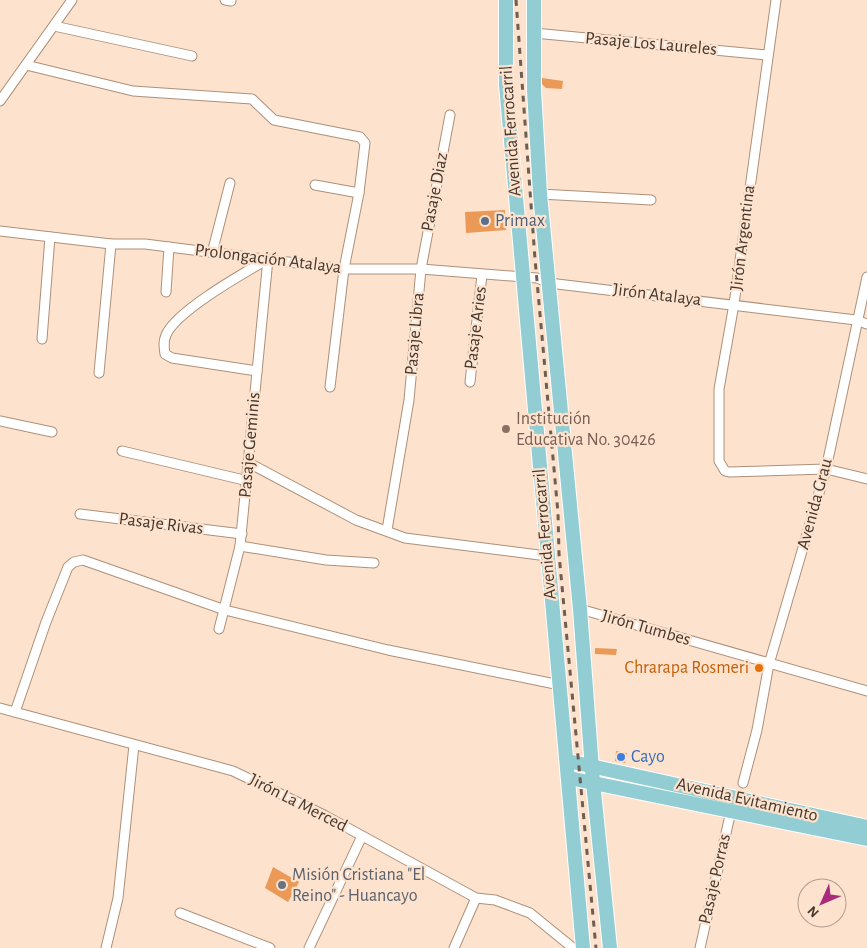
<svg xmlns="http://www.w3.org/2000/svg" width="867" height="948" font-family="'Alegreya Sans',sans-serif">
	<rect width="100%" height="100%" fill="#fde2ce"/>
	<g fill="#eb9956">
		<path d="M542,78L563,81L562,89L546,88L541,83Z"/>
		<path d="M505,210L506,230L466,233L465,212Z"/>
		<path d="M595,648L617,649L616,655L595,654Z"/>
		<path d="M616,751L627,753L625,763L615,761Z"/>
		<path d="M273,867L299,882L288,902L265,888Z"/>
	</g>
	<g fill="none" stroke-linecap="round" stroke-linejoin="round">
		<defs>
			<g id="minor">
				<path d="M225,0L231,1"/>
				<path d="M776,0L734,304L719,389V461L725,471L729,472L826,469L867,479"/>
				<path d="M54,26L192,56"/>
				<path d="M534,33L767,55"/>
				<path d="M26,65L133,91L252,99L274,120L360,137L365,143L359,193L344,269L330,387"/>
				<path d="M0,101L72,0"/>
				<path d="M315,185L359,193"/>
				<path d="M540,194L651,200"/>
				<path d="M0,231L111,244H145L344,269H421L537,278L549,283L856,320L867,324"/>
				<path d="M212,253L230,183"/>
				<path d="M166,292L169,247"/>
				<path d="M42,339L50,237"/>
				<path d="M257,371L172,358L165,354C164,347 163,342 166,335C176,311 244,273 268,259"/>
				<path d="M99,373L111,244"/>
				<path d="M470,382L482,275"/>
				<path d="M0,421L52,432"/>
				<path d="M122,451L248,481"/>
				<path d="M249,463L356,520L405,538L547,556"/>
				<path d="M80,514L242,534"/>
				<path d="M387,530L409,400L421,269L450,115"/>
				<path d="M240,546L326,560L374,563"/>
				<path d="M580,609L867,691"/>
				<path d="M219,629L240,546L268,259"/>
				<path d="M0,708L233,771L324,815L476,898L495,900L530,913L573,948"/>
				<path d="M15,712L46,622L68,567L74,562L83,560L225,610L388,650L560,685"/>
				<path d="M743,783L757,730L769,664L826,469L867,277"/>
				<path d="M180,913L270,948"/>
				<path d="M106,948L118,898L134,745"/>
				<path d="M309,948L362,836"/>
				<path d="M454,948L476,898"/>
				<path d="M700,948L731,811"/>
			</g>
			<g id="primary">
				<path d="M506,0V85L583,948"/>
				<path d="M534,0V90L540,194L580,609L593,782L610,948"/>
				<path d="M568,761L867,827"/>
				<path d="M569,778L867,839"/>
			</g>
		</defs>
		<use href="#minor" stroke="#ae9078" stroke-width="11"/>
		<use href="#primary" stroke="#fff" stroke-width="16"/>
		<use href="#minor" stroke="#fff" stroke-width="9"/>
		<use href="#primary" stroke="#91cdd3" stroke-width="14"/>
		<path stroke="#6e5e52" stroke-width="3" stroke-dasharray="6 6" stroke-linecap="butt" d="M516,0L535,259L558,513L559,554L596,948"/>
	</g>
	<circle fill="#5c6f8a" stroke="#fde2ce" stroke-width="2" cx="485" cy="221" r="5"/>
	<circle fill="#8d6e63" stroke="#fde2ce" stroke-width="2" cx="506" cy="429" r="5"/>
	<circle fill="#e8710a" stroke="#fde2ce" stroke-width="2" cx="759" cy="668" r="5"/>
	<circle fill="#3f7fe0" stroke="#fde2ce" stroke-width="2" cx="621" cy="757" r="5"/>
	<circle fill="#6b7280" stroke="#fde2ce" stroke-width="2" cx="282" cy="885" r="5"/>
	<g text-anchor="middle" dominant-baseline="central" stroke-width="4.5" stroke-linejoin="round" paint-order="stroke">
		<g font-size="18" fill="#44372d" stroke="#fde2ce">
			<text transform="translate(651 44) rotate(5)">Pasaje Los Laureles</text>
			<text transform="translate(511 131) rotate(-94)">Avenida Ferrocarril</text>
			<text transform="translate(435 192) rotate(-79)">Pasaje Diaz</text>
			<text transform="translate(743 238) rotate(-83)">Jirón Argentina</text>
			<text transform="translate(268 259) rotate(7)">Prolongación Atalaya</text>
			<text transform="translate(657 295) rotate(7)">Jirón Atalaya</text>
			<text transform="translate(476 328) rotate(-83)">Pasaje Aries</text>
			<text transform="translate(415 334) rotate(-85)">Pasaje Libra</text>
			<text transform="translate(250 445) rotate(-85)">Pasaje Geminis</text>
			<text transform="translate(815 504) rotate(-75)">Avenida Grau</text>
			<text transform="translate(161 524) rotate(7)">Pasaje Rivas</text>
			<text transform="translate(545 534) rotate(-95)">Avenida Ferrocarril</text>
			<text transform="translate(646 628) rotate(16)">Jirón Tumbes</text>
			<text transform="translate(747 800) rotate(13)">Avenida Evitamiento</text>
			<text transform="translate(298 803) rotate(27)">Jirón La Merced</text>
			<text transform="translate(715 879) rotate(-77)">Pasaje Porras</text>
		</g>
		<g font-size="18" fill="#4e5e75" stroke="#fde2ce" text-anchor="start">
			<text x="495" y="221">Primax</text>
		</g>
		<g font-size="18" fill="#785e54" stroke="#fde2ce" text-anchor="start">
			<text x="516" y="419">Institución<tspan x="516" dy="21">Educativa No. 30426</tspan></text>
		</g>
		<g font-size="18" fill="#c56008" stroke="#fde2ce" text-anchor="end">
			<text x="749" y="668">Chrarapa Rosmeri</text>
		</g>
		<g font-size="18" fill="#366cbe" stroke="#fde2ce" text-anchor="start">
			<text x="631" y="757">Cayo</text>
		</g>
		<g font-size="18" fill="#5b616d" stroke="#fde2ce" text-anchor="start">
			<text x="292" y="875">Misión Cristiana "El<tspan x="292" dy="21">Reino" - Huancayo</tspan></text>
		</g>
	</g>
	<g transform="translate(822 903) rotate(225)"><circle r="24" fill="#fde2ce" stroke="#b39e8e"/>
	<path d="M0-4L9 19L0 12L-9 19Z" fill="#a92b7b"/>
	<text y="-8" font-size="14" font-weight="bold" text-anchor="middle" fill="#44372d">N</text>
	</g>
</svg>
